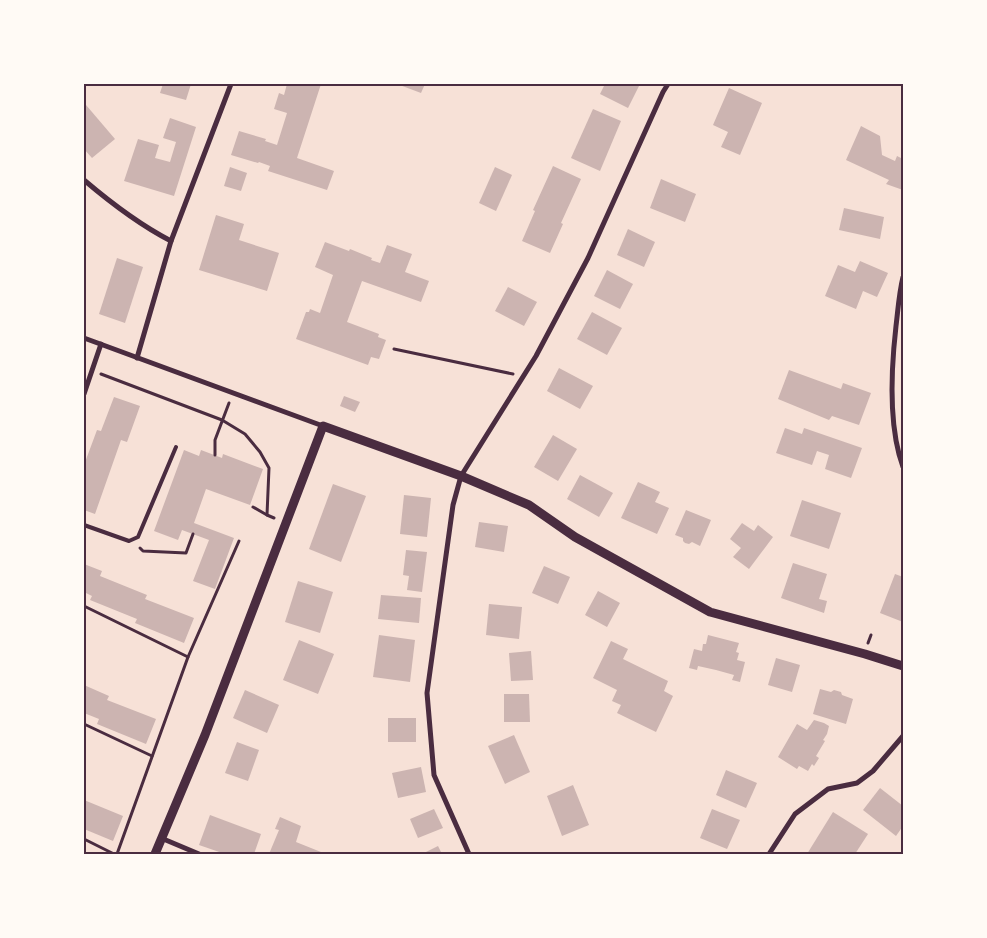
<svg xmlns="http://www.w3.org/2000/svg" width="987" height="938" font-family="'PT Serif',serif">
	<rect width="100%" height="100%" fill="#f7e1d7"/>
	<g fill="#ccb4b1">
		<path d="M163,84H191L186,100L160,93Z"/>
		<path d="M287,84H321L297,158L334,171L327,190L268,171L270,166L259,162L258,163L231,155L239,131L266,139L265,141L277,145L287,113L274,109L279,93L284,95Z"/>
		<path d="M397,84H425L421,93Z"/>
		<path d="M605,84H640L628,108L600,94Z"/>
		<path d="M729,88L762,103L740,155L721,147L728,132L713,125Z"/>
		<path d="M86,105L115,139L92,158L84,149V108Z"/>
		<path d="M593,109L621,121L600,171L571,158Z"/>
		<path d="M170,118L196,127L174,196L124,181L138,139L159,145L155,158L170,162L176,142L163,138Z"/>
		<path d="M861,126L880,136L882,155L895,161L897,156L903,159V190L886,184L889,180L846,160Z"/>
		<path d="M553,166L581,179L561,223L563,224L550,253L522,241L535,211L533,210Z"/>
		<path d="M230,167L247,173L241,191L224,186Z"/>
		<path d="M495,167L512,175L496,211L479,203Z"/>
		<path d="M661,179L696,194L685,222L650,208Z"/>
		<path d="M844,208L884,217L880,239L839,230Z"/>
		<path d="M216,215L244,224L239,240L279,253L267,291L199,270Z"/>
		<path d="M628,229L655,242L644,267L617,255Z"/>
		<path d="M325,242L349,251L350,249L372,258L371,260L380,263L387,245L412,254L405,272L429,281L421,302L362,281L347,322L379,334L378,337L386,340L379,359L371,357L368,365L296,339L306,312H309L310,309L320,313L333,275L315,267Z"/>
		<path d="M117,258L143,267L125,323L99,314Z"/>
		<path d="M860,261L888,273L877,297L863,291L856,309L825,296L838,265L855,272Z"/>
		<path d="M607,270L633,284L620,309L594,296Z"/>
		<path d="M508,287L537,302L524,326L495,311Z"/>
		<path d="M592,312L622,328L607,355L577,339Z"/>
		<path d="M559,368L593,386L580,409L547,391Z"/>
		<path d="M789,370L841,389L843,383L871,393L859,425L832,416L829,420L778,399Z"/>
		<path d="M344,396L360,402L355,412L340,406Z"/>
		<path d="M114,397L140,406L127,442L121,440L95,514L84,510V465L97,430L101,431Z"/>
		<path d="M785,428L802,434L804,428L862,448L851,478L825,469L829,455L817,451L812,465L776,453Z"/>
		<path d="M553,435L577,449L558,481L534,467Z"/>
		<path d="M184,450L199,456L201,450L222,458L223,454L263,469L250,505L206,489L194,523L234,538L215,589L193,581L209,540L182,530L178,540L154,531Z"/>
		<path d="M580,475L613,493L599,517L567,499Z"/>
		<path d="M638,482L660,492L655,502L669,508L657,534L621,518Z"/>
		<path d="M333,484L366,496L341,562L309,549Z"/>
		<path d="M404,495L431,498L427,537L400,534Z"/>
		<path d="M802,500L841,513L829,549L790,536Z"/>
		<path d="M686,510L711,520L700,546L692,542L689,544L685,543L683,541V538L675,535Z"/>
		<path d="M479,522L508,526L504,552L475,547Z"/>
		<path d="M742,523L754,531L758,525L773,537L749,569L733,557L741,548L730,539Z"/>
		<path d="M406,550L427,552L422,592L407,590L409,576L403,575Z"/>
		<path d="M793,563L827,574L819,599L827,601L824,613L781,598Z"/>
		<path d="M84,564L102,571L100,576L147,595L145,599L194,618L184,643L135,623L137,619L90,600L92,596L84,592Z"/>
		<path d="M544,566L570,577L558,604L532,593Z"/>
		<path d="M895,574L903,577V622L880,613Z"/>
		<path d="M298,581L333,592L320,633L285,622Z"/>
		<path d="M598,591L620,603L607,627L585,615Z"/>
		<path d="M381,595L421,598L419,623L378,619Z"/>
		<path d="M489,604L522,607L519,639L486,635Z"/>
		<path d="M379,635L415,640L410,682L373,677Z"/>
		<path d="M708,635L739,643L736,652L739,653L737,660L745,662L740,682L732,680L734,675L716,670L698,666L697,670L689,668L694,649L702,651L703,644H706Z"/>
		<path d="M299,640L334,654L318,694L283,680Z"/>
		<path d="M611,641L628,649L623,659L668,681L664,691L673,696L656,732L617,713L621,705L612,701L617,690L593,678Z"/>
		<path d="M531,651L533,680L511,681L509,653Z"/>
		<path d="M776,658L800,665L792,692L768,685Z"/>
		<path d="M84,685L109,696L107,700L156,719L146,744L97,724L99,719L84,713Z"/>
		<path d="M820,689L831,692L834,690L841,692L842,695L853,699L846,724L813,714Z"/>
		<path d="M245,690L279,705L267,733L233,718Z"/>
		<path d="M504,694H529L530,722H504Z"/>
		<rect x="388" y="718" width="28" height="24"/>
		<path d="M814,720L824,723L829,726L827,734L823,740L825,741L816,756L819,758L814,766L812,764L808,771L799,766L797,769L778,757L797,724L807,730Z"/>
		<path d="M514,735L530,772L505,784L488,746Z"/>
		<path d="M237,742L259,750L248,781L225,773Z"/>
		<path d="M421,767L426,792L398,798L392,773Z"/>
		<path d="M726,770L757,783L746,808L716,795Z"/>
		<path d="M573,785L589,825L562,836L547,796Z"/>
		<path d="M880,788L903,806V826L896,836L863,810Z"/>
		<path d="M84,800L123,816L113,841L84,829Z"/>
		<path d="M434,809L443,828L418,838L410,819Z"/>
		<path d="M712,809L740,820L727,849L700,838Z"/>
		<path d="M833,812L868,834L855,854H807Z"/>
		<path d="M210,815L261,834L254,854H225L199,845Z"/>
		<path d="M280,817L301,826L296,842L326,854H269L279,830L275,829Z"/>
		<path d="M438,846L442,854H422Z"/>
	</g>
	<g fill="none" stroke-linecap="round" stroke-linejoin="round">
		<g stroke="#4a2c40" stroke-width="3">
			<path d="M394,349L513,374"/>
			<path d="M101,374L222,420L245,434L260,452L269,468L267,515"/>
			<path d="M215,455V440L229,403"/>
			<path d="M253,507L267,515L274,518"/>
			<path d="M140,548L143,551L186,553L193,534"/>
			<path d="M84,606L188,657"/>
			<path d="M868,643L871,635"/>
			<path d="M84,724L152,756"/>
			<path d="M84,839L114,854"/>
			<path d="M117,854L188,657L239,541"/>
		</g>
		<path stroke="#4a2c40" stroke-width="4" d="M84,525L129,541L138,537L176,447"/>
		<g stroke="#4a2c40" stroke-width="5">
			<path d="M84,180C111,203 140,225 171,241"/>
			<path d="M903,277C899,293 898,310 896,326C891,370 888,426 903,467"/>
			<path d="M84,338L323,426"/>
			<path d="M137,358L171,241L231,84"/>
			<path d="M84,394L101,344"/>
			<path d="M161,838L199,854"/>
			<path d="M469,854L434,775L427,693L453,505L461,476L536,356L588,258L663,92L668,84"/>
			<path d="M769,854L795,814L828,789L857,783L873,771L903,736"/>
		</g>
		<path stroke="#4a2c40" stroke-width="9" d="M155,854L205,735L323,426L461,476L529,505L575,537L710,612L865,654L903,666"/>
	</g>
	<rect width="987" height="938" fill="none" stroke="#fffaf5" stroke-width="170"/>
	<rect x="85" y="85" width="817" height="768" fill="none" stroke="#4a2c40" stroke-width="2"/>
</svg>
